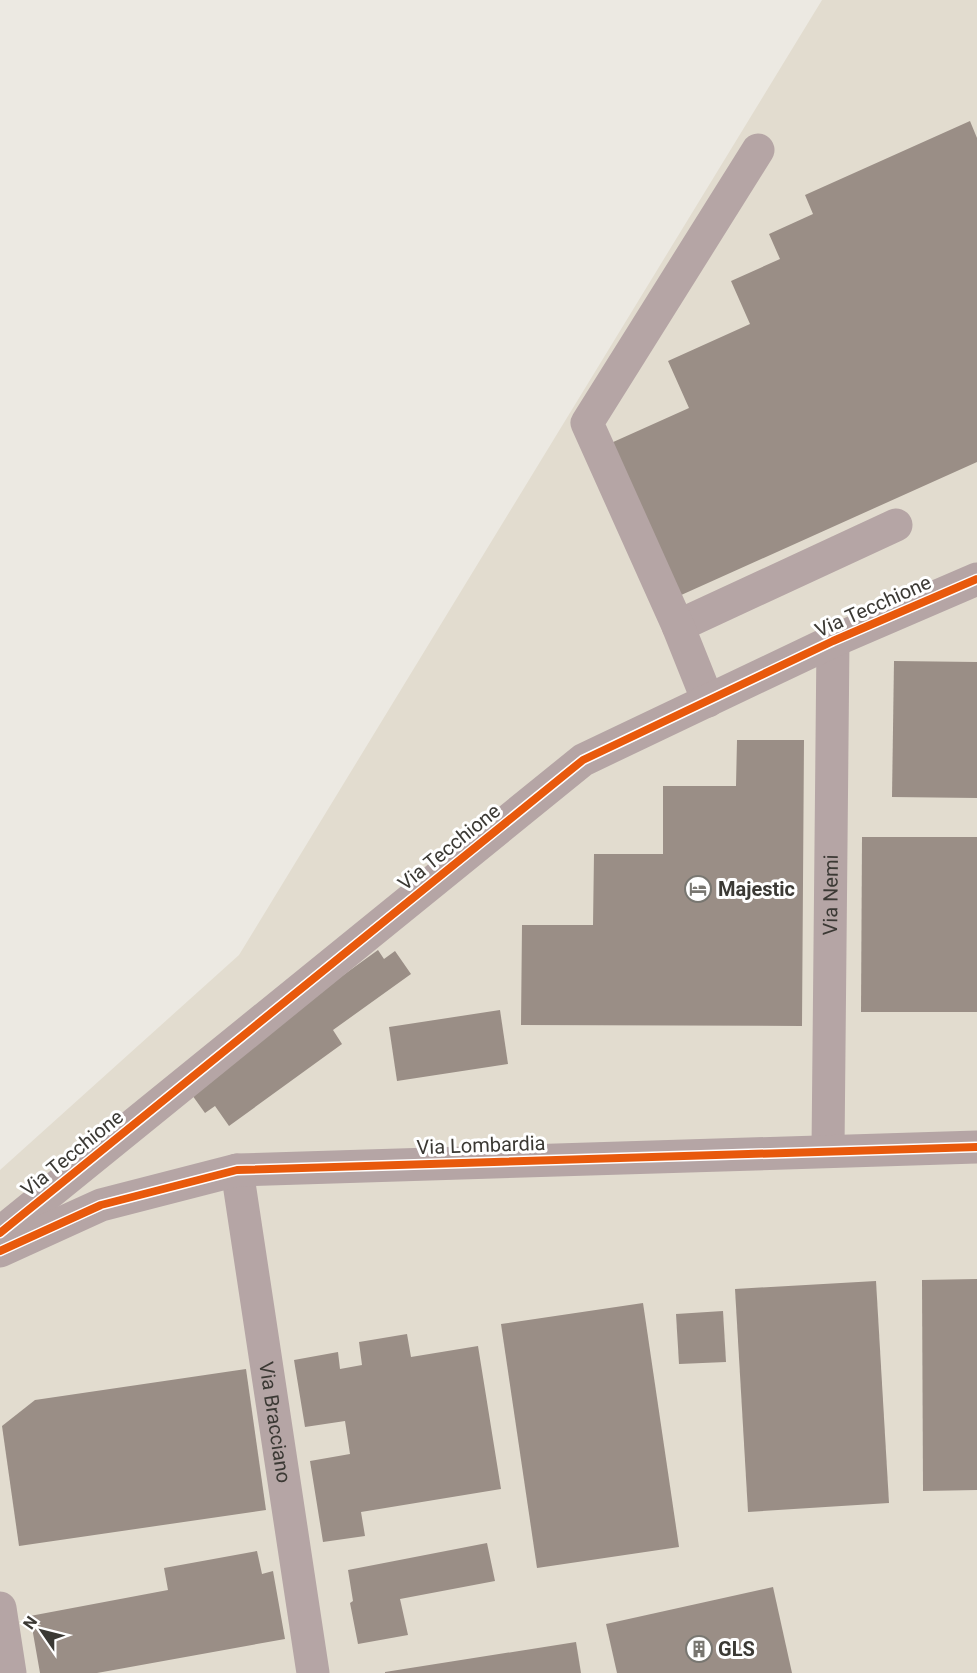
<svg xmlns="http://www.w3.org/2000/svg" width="977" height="1673" font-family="Roboto,sans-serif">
	<rect width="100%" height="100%" fill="#ece9e2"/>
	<path fill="#e2dccf" d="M822,0H977V1673H0V1170L239,955Z"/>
	<g fill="#9a8e86">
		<path d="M970,121L977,138V462L679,596L611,443L689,408L668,361L750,324L731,281L780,259L769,234L813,214L805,195Z"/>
		<path d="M894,661L977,662V798L892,797Z"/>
		<path d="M737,740H804L802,1026L521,1025L522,925H593L594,854H663V786H736Z"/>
		<path d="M862,837H977V1012H861Z"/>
		<path d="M378,950L384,959L395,951L411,974L333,1030L342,1044L229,1126L215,1106L205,1113L187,1088Z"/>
		<path d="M500,1010L508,1064L397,1081L389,1027Z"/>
		<path d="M977,1279V1490L923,1491L922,1280Z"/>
		<path d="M876,1281L889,1503L748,1512L735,1289Z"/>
		<path d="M643,1303L679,1547L537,1568L501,1324Z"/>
		<path d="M723,1311L726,1362L679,1364L676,1314Z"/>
		<path d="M407,1334L411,1357L478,1346L501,1489L361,1512L365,1536L323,1542L310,1461L350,1454L345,1421L305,1427L294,1360L338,1352L340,1369L362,1365L359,1342Z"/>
		<path d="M246,1369L266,1510L19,1546L2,1426L35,1400Z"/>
		<path d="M487,1543L495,1581L400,1599L408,1635L358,1644L350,1603L353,1601L348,1570Z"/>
		<path d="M257,1551L262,1574L273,1571L285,1639L97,1673H40L30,1616L168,1590L164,1568Z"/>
		<path d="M773,1587L792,1673H617L606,1624Z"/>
		<path d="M576,1642L581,1673H385V1672Z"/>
	</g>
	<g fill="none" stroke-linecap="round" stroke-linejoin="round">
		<g stroke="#b5a5a5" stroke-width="33">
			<path d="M678,626L896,525"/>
			<path d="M708,701L678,626L587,423L758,150"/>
			<path id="s1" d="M828,1150L833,641"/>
			<path id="s2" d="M237,1170L313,1673"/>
			<path d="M0,1233L583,760L833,641L977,579"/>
			<path d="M0,1251L101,1205L237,1170L977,1147"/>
			<path d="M0,1608L10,1673"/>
		</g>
		<defs>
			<g id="cycleway">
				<path d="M0,1233L583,760L833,641L977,579"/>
				<path d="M0,1251L101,1205L237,1170L977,1147"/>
			</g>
		</defs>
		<use href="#cycleway" stroke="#fff" stroke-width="11"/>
		<use href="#cycleway" stroke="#e8590c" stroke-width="8"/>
	</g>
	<defs>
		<symbol id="hotel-ring" viewBox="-11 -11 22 22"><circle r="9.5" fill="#fff" stroke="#797771" stroke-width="1.5"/><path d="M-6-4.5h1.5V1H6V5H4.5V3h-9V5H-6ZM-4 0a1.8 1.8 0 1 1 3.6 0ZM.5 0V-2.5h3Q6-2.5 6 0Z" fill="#797771"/></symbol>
		<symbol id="building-ring" viewBox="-11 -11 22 22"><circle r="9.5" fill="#fff" stroke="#797771" stroke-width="1.5"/><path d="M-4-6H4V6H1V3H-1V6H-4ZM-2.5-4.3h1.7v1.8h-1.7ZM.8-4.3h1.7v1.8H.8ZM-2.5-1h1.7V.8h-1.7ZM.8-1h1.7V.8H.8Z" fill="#797771"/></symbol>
	</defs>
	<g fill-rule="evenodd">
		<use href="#hotel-ring" x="683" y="874" width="30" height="30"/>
		<use href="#building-ring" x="684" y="1634" width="30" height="30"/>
	</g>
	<g text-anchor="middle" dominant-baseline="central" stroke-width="6" stroke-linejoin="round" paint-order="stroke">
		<g font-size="20" fill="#3b3934" stroke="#fff">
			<text transform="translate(873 606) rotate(-24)">Via Tecchione</text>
			<text transform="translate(449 847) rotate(-39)">Via Tecchione</text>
			<text stroke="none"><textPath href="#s1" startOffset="255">Via Nemi</textPath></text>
			<text transform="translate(481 1145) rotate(-2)">Via Lombardia</text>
			<text transform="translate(72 1153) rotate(-39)">Via Tecchione</text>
			<text stroke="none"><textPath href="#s2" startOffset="255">Via Bracciano</textPath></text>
		</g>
		<g font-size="20" font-weight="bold" fill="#3b3934" stroke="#fff" text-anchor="start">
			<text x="718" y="889">Majestic</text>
			<text x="718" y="1649">GLS</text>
		</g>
	</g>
	<g transform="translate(42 1631) rotate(305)" stroke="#ffffff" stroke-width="4.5" paint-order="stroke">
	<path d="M0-4.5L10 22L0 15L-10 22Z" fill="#3b3934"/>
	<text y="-9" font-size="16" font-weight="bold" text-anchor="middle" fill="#3b3934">N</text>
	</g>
</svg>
